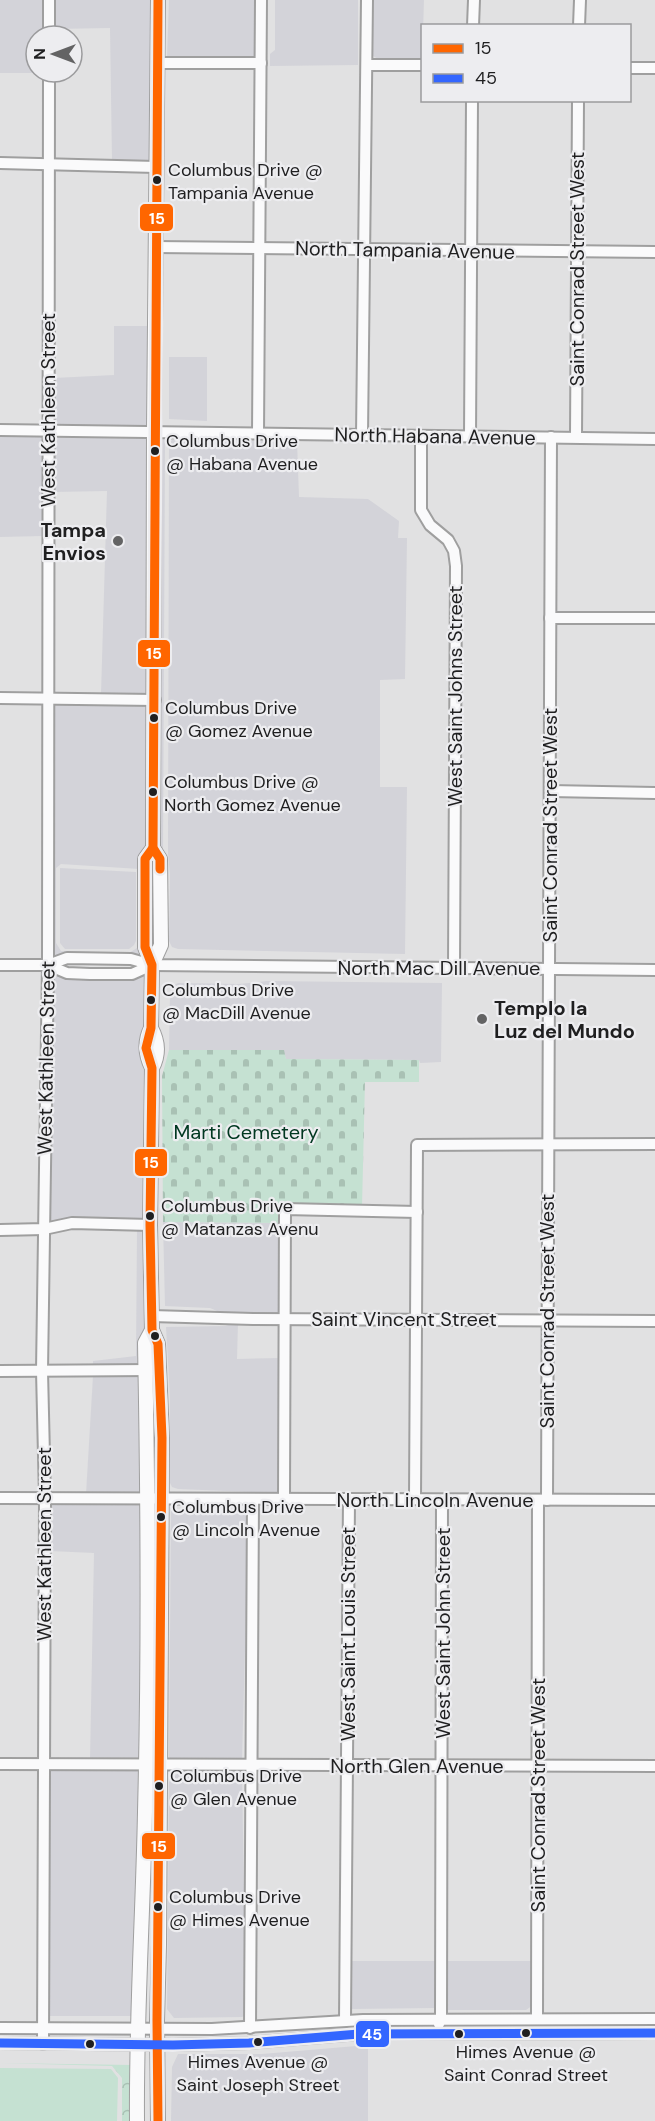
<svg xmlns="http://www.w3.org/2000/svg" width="655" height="2121" font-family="'DM Sans',sans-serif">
	<defs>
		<pattern id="cemetery-stones" width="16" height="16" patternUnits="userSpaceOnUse" patternTransform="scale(1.5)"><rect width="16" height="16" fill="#c5e1d2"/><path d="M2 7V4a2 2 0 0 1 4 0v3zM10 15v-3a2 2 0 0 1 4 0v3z" fill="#a9c1b4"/></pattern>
		<pattern id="park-crowns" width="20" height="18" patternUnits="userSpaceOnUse" patternTransform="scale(1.5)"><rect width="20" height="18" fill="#c5e1d2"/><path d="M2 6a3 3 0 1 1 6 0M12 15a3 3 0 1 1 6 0" fill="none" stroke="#a9c1b4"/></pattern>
	</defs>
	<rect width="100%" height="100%" fill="#e1e1e2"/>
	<g fill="#d3d3d9">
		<path d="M0,0H44V36H36V72L44,73H0Z"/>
		<path d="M54,0H153L151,162L112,161L110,28L54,29Z"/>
		<path d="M169,0H254V57L169,59L167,57Z"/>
		<path d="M275,0H358V65L270,66V54L275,50Z"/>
		<path d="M372,0H424L422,62L380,60L373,56Z"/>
		<path d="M114,326H149L148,427L52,426L54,378L114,375Z"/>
		<path d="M169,357H207V421L169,419Z"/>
		<path d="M0,434L42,435L43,536L0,537Z"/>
		<path d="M52,435L148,436L149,695L101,694L107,491L53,492Z"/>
		<path d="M159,437H169L165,444L163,854L158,846Z"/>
		<path d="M172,440L297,441L299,497L368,499L399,521L398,538H407L405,679L380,680V787H407L405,954L178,949L172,947L169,941L170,874L168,854L169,444Z"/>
		<path d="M54,703L149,704L148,845L139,869L61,864L56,868V943L61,951L129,953L137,948L140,942L144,958H53Z"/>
		<path d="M60,868L136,872V941L134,945L129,949H65L60,943Z"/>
		<path d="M52,972L147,973L145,1221L51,1223Z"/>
		<path d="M267,981L442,983L441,1062L420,1063L419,1060L286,1059L283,1050H169L170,995L174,985L178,983L239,984Z"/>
		<path d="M163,1222L281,1223V1311L277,1314L222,1313L210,1308L165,1306Z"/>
		<path d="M137,1230H145L148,1367H93V1361L136,1356Z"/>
		<path d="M238,1323L237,1359L281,1358L279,1489L277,1493L251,1492L178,1489L172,1487L170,1483V1397L166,1327L225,1326Z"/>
		<path d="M93,1376H148L149,1495L86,1494Z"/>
		<path d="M50,1503L149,1504L148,1761L90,1760L94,1553L50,1551Z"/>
		<path d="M171,1511H245L247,1520L248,1541L242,1761L171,1760L169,1757Z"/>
		<path d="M48,1769L148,1770L143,2016H48Z"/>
		<path d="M242,1773L246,2015L242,2017L174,2018L167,2009L169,1782L177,1774Z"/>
		<path d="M350,1961H438L437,2002L435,2008L351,2009Z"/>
		<path d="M447,1961H533V2005L526,2010H448Z"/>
		<path d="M368,2045V2121H171L172,2067L178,2054H262Z"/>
	</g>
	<path fill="#c5e1d2" d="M0,2068L111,2069L118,2078L117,2121H0Z"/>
	<path fill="url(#cemetery-stones)" d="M169,1050H284L286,1059L419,1060V1082H365L362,1207L282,1206L281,1223L163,1222L162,1076Z"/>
	<path fill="url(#park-crowns)" d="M0,2063L133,2065L132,2121H122V2078L112,2066Z"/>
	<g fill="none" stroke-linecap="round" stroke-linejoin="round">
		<defs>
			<g id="minor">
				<path d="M473,26L474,0"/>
				<path d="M579,26L580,0"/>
				<path d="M49,36V0"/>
				<path d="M157,63H261"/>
				<path d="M367,65H422"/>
				<path d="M630,68H655"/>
				<path d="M0,163L156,167"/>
				<path d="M155,247L655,252"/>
				<path d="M0,430L655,439"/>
				<path d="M258,434L261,0"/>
				<path d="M362,435L367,0"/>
				<path d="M421,436V510L430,525L448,540L454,551L456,566L454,968"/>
				<path d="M470,437L472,100"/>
				<path d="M576,437L578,100"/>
				<path d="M550,618H655"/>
				<path d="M0,698L155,700"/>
				<path d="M550,791L655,793"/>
				<path d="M0,965H48L67,973L90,974H132L152,965"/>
				<path d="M48,965L67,958L131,959L152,965L655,970"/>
				<path d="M0,1230L44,1229L72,1223L150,1225"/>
				<path d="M152,1316L253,1319L655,1321"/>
				<path d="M0,1371L153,1370"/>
				<path d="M0,1498L655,1500"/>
				<path d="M284,1499L285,1209L417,1212"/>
				<path d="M415,1499L417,1145L655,1144"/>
				<path d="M547,1500L551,437"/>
				<path d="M0,1764L655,1766"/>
				<path d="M537,2019L538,1500"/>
				<path d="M345,2021L349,1499"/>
				<path d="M439,2024L441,2019L442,1500"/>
				<path d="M0,2028L212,2029L363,2020L655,2019"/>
				<path d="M250,2028L253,1500"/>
				<path d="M0,2043L173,2045L249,2043L359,2034L655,2033"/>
				<path d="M43,2044L45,1498L42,1371L48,965L49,72"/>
			</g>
			<g id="major">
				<path d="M153,848L145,859V947L152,965L151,1028C144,1042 145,1054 152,1068L150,1225L152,1330L158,1344L162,1438L159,1945L157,2021L158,2121"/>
				<path d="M152,965L161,945L160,859L153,848L154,432L158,0"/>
				<path d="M151,1028C158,1041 159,1055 152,1068"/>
				<path d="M137,2121C136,2018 143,1915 145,1812C149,1656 148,1499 145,1343L152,1330"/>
			</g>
		</defs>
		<use href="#minor" stroke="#9f9f9f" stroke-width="14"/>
		<use href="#major" stroke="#9f9f9f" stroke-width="16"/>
		<use href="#minor" stroke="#fafafb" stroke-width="10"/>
		<use href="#major" stroke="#fafafb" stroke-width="14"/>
		<defs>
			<g id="bus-1">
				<path d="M158,0L153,848L160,859V869"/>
				<path d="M153,848L145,859V947L152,965L151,1028L146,1048L152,1068L150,1225L152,1330L158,1344L162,1438L157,2021L158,2121"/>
			</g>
			<path id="bus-2" d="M0,2043L173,2045L249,2043L359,2034L655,2033"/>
		</defs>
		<use href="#bus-1" stroke="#ededf0" stroke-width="14"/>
		<use href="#bus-2" stroke="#ededf0" stroke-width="14"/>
		<use href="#bus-1" stroke="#f60" stroke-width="9"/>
		<use href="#bus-2" stroke="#36f" stroke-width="9"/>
	</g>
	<g fill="#1f1f20" stroke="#ededf0" stroke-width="2">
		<circle cx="157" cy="180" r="5"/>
		<circle cx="155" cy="451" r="5"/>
		<circle cx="154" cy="718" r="5"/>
		<circle cx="153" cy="792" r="5"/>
		<circle cx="151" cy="1000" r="5"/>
		<circle cx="150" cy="1216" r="5"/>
		<circle cx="155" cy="1336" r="5"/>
		<circle cx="161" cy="1517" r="5"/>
		<circle cx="159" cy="1786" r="5"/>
		<circle cx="158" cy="1907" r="5"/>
		<circle cx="526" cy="2033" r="5"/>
		<circle cx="459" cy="2034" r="5"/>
		<circle cx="258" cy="2042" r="5"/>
		<circle cx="90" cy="2044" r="5"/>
	</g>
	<g fill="#636364" stroke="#ededf0" stroke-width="2">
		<circle cx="118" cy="541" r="6"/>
		<circle cx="482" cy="1019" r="6"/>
	</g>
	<g text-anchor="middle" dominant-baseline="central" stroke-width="4.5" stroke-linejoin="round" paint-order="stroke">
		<g font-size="18" fill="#1f1f20" stroke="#ededf0" text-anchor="start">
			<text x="168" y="170">Columbus Drive @<tspan x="168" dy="23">Tampania Avenue</tspan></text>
			<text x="166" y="441">Columbus Drive<tspan x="166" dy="23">@ Habana Avenue</tspan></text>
			<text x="165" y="708">Columbus Drive<tspan x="165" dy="23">@ Gomez Avenue</tspan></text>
			<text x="164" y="782">Columbus Drive @<tspan x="164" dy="23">North Gomez Avenue</tspan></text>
			<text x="162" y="990">Columbus Drive<tspan x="162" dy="23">@ MacDill Avenue</tspan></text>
			<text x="161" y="1206">Columbus Drive<tspan x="161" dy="23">@ Matanzas Avenu</tspan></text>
			<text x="172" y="1507">Columbus Drive<tspan x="172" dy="23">@ Lincoln Avenue</tspan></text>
			<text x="170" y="1776">Columbus Drive<tspan x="170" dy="23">@ Glen Avenue</tspan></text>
			<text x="169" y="1897">Columbus Drive<tspan x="169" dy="23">@ Himes Avenue</tspan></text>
			<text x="526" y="2052" text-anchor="middle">Himes Avenue @<tspan x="526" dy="23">Saint Conrad Street</tspan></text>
			<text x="258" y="2062" text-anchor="middle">Himes Avenue @<tspan x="258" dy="23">Saint Joseph Street</tspan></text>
		</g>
		<g font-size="20" fill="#1f1f20" stroke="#ededf0">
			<text transform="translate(405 250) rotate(1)">North Tampania Avenue</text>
			<text transform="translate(577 269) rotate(-90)">Saint Conrad Street West</text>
			<text transform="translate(48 410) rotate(-90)">West Kathleen Street</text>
			<text transform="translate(435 436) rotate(1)">North Habana Avenue</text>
			<text transform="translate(455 696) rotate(-90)">West Saint Johns Street</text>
			<text transform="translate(550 825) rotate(-90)">Saint Conrad Street West</text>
			<text x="439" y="968">North Mac Dill Avenue</text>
			<text transform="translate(46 1058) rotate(-89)">West Kathleen Street</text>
			<text transform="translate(547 1311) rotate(-90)">Saint Conrad Street West</text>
			<text x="404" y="1319">Saint Vincent Street</text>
			<text x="435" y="1500">North Lincoln Avenue</text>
			<text transform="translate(44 1544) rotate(-90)">West Kathleen Street</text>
			<text transform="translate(443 1633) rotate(-90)">West Saint John Street</text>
			<text transform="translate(348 1634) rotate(-90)">West Saint Louis Street</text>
			<text x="417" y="1766">North Glen Avenue</text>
			<text transform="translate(538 1795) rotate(-90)">Saint Conrad Street West</text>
		</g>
		<g font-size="20" font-weight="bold" fill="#1f1f20" stroke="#ededf0" text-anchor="end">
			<text x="106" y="530">Tampa<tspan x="106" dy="23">Envios</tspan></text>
			<text x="494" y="1008" text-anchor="start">Templo la<tspan x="494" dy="23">Luz del Mundo</tspan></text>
		</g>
		<g font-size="20" fill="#003720" stroke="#ededf0">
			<text x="246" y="1132">Marti Cemetery</text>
		</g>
	</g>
	<g stroke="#ededf0" stroke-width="2">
		<rect x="139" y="203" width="35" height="29" rx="6" fill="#f60"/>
		<rect x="137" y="639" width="34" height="29" rx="6" fill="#f60"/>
		<rect x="134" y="1148" width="34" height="29" rx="6" fill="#f60"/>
		<rect x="141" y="1832" width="35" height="28" rx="6" fill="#f60"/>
		<rect x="355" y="2020" width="35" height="28" rx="6" fill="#36f"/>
	</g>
	<g font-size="16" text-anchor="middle" font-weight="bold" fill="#fff">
		<text x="157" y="224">15</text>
		<text x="154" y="659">15</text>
		<text x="151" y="1168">15</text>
		<text x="159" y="1852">15</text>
		<text x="372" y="2040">45</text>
	</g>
	<rect x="421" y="24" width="210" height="78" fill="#ededf0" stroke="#9b9b9d" stroke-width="1.5"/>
	<rect x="433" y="44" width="30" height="9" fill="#ff6600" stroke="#9b9b9d" stroke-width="1.5"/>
	<text x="475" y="54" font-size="18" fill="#1f1f20">15</text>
	<rect x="433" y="74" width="30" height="9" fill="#3366ff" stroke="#9b9b9d" stroke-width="1.5"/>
	<text x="475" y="84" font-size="18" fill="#1f1f20">45</text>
	<g transform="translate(54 54) rotate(270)"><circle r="28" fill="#ededf0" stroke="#9b9b9d" stroke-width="1.5"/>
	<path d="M0-4.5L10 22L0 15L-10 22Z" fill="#636364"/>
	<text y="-9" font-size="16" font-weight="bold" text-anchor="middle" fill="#1f1f20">N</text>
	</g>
</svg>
